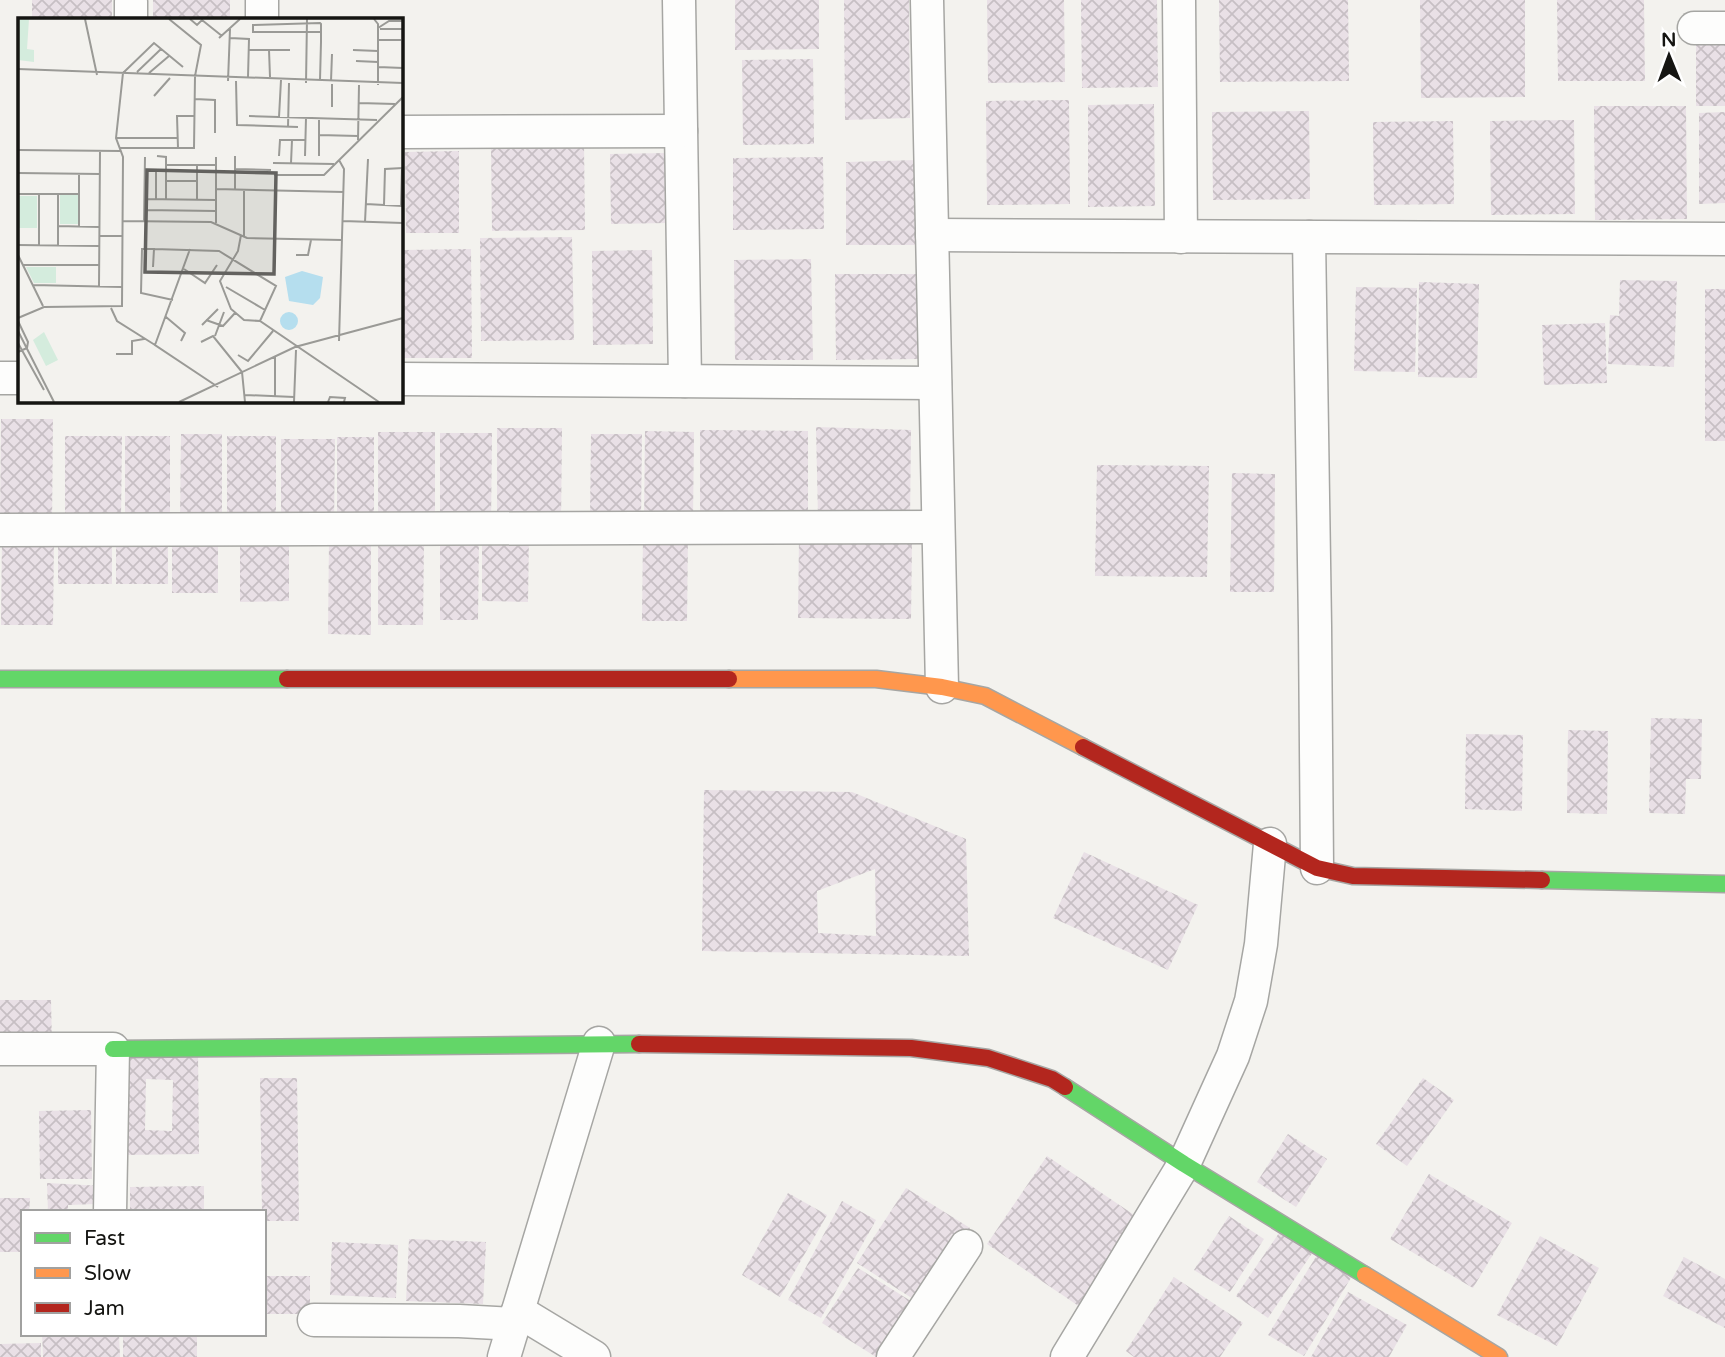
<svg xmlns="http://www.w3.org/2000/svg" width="1725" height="1357" font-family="'Varela Round',sans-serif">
	<defs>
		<pattern id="building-cross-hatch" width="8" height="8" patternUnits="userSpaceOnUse" patternTransform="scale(1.75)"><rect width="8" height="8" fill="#e9e0e6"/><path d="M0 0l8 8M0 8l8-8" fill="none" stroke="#c7bfc4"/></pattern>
	</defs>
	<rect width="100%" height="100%" fill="#f3f2ee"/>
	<g fill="url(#building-cross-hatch)" fill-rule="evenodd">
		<rect x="32" y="0" width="80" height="19"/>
		<rect x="153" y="0" width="77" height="19"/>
		<path d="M735,0H819V49L735,50Z"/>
		<path d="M844,0H909L910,118L845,120Z"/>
		<path d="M987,0H1064L1065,82L988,83Z"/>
		<path d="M1081,0H1157L1158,87L1082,88Z"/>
		<path d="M1219,0H1348L1349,81L1220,82Z"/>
		<path d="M1420,0H1525V97L1421,98Z"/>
		<path d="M1557,0H1644L1645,81H1558Z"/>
		<rect x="1696" y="36" width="29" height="70"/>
		<path d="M813,59L814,144L743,145L742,60Z"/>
		<path d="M1069,100L1070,204L987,205L986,101Z"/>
		<path d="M1154,104L1155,206L1088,207V105Z"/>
		<path d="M1594,106H1686L1687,219L1595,220Z"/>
		<path d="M1309,111L1310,199L1213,200L1212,112Z"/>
		<path d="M1725,112V203L1699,204V113Z"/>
		<path d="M1574,120L1575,214L1491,215L1490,121Z"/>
		<path d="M1453,121L1454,204L1374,205L1373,122Z"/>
		<path d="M584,145L585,230L492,231L491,146Z"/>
		<path d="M459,151V233H406L405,152Z"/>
		<path d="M667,153L668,223L611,224L610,154Z"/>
		<path d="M823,157L824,229L733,230V158Z"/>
		<path d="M917,160L918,245H846V162Z"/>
		<path d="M572,237L574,340L481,341L480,238Z"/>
		<path d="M471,249L472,358H404V250Z"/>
		<path d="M652,250L653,344L593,345L592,251Z"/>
		<path d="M811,259L813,360H735L734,260Z"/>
		<path d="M835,274H917L918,359L836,360Z"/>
		<path d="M1620,280L1677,281L1674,367L1608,364L1610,315L1619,316Z"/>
		<path d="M1419,282L1479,284L1477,378L1418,377Z"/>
		<path d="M1356,287L1417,288L1415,372L1354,371Z"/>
		<rect x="1705" y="289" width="20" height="152"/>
		<path d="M1605,323L1607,383L1544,385L1542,325Z"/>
		<path d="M1,419H53L52,526H0Z"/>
		<path d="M816,427L911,430L910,522L818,517Z"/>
		<path d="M497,428H562L561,524H497Z"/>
		<path d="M700,430L808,431V522H700Z"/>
		<path d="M645,431L694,432L693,521H644Z"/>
		<path d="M378,432H435V523L378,522Z"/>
		<path d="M440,433H492L491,524H440Z"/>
		<path d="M181,434H222V524H180Z"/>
		<path d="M591,434H642L641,521L590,520Z"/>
		<path d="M65,436H122L121,522H65Z"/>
		<path d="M125,436H170V525L125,526Z"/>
		<rect x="227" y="436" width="49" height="87"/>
		<rect x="337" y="437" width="37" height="84"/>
		<path d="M281,439H335L334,525H281Z"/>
		<path d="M1097,465L1209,466L1207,577L1095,576Z"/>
		<path d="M1232,473L1275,474L1274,592H1230Z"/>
		<path d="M240,532H289V601L240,602Z"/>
		<path d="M482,532H529L528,602L482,601Z"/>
		<rect x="172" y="534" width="46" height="59"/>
		<path d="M643,534H688L687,621H642Z"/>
		<path d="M440,536H479L478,620H440Z"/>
		<path d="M2,537H54L53,625H1Z"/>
		<path d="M799,537H912L911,619L798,618Z"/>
		<rect x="116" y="538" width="52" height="46"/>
		<path d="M378,538L424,539L423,625H378Z"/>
		<path d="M329,540H371V635L328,634Z"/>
		<rect x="58" y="546" width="54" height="38"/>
		<path d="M1651,718L1702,719L1701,779H1686L1685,814L1649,813Z"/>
		<path d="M1568,730L1608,731L1607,814L1567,813Z"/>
		<path d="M1466,734L1523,735L1522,811L1465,809Z"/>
		<path d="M704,790L852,792L966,839L969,956L702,951ZM875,869L876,936L818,933L817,891Z"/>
		<path d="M1084,852L1198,905L1168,970L1053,918Z"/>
		<path d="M0,1000H51L52,1045H0Z"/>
		<path d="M198,1053L199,1154L126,1155L125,1054ZM146,1079L173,1080L172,1131L145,1130Z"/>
		<path d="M260,1078H297L299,1221H264V1212H262Z"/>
		<path d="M1423,1078L1454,1100L1407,1166L1376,1144Z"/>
		<path d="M91,1110L92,1179H40L39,1111Z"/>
		<path d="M1288,1134L1327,1159L1296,1207L1257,1182Z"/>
		<path d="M1047,1156L1146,1223L1086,1311L987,1244Z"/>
		<path d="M1429,1174L1512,1223L1473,1288L1390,1239Z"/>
		<path d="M47,1183L104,1186L96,1204L68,1205V1212H48Z"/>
		<path d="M204,1186V1212H130V1187Z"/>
		<path d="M906,1188L970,1228L921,1304L857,1263Z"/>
		<path d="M788,1193L827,1215L780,1297L742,1275Z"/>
		<path d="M0,1198H30L29,1212H23V1252H0Z"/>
		<path d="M842,1201L876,1220L821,1318L788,1300Z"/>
		<path d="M1229,1216L1264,1239L1230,1292L1194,1270Z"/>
		<path d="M1281,1230L1313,1252L1268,1318L1236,1296Z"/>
		<path d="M1540,1236L1599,1268L1557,1346L1497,1315Z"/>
		<path d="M409,1239L486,1242L483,1304L406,1301Z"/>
		<path d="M332,1242L398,1245L396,1298L330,1295Z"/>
		<path d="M1317,1255L1352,1276L1304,1356L1268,1335Z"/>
		<path d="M1684,1257L1725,1279V1328L1663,1296Z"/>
		<path d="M858,1268L922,1308L891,1357H876L822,1323Z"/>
		<rect x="264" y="1276" width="46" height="38"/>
		<path d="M1174,1277L1243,1323L1220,1357H1134L1126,1351Z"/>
		<path d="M1348,1292L1407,1325L1389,1357H1311Z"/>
		<path d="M42,1334H119L120,1357H43Z"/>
		<rect x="123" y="1334" width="74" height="23"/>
		<path d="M41,1343V1357H0V1344Z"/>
	</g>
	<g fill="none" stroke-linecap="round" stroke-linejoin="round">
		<defs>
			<g id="street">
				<path d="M262,0V19"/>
				<path d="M679,0L685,381"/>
				<path d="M927,0L942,687"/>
				<path d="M1179,0L1181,237"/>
				<path d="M131,19V2"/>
				<path d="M1694,28H1725"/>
				<path d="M401,132L681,131"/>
				<path d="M932,235L1725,239"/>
				<path d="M1309,237L1315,626L1317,868"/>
				<path d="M0,378H19"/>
				<path d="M401,379L935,383"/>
				<path d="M0,530L938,527"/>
				<path d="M0,1049H113L110,1212"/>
				<path d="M518,1311L594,1357"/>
				<path d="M314,1320L459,1321L514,1324"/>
				<path d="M504,1357L599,1043"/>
				<path d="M893,1357L966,1246"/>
				<path d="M1067,1357L1184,1164L1233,1056L1251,1001L1261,944L1270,844"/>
			</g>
			<g id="fast">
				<path d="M0,679H287"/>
				<path d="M1542,880L1725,884"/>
				<path d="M113,1049L639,1044"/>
				<path d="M1065,1087L1184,1164L1365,1275"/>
			</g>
			<g id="slow">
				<path d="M729,679H876L942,687L985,696L1083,747"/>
				<path d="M1365,1275L1499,1357"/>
			</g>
			<g id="jam">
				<path d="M287,679H729"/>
				<path d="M1083,747L1317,868L1353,876L1542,880"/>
				<path d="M639,1044L911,1048L988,1058L1052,1079L1065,1087"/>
			</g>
		</defs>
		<use href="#street" stroke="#a6a6a3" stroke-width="35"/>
		<use href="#fast" stroke="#a6a6a3" stroke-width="19"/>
		<use href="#slow" stroke="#a6a6a3" stroke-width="19"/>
		<use href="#jam" stroke="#a6a6a3" stroke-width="19"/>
		<use href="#street" stroke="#fdfdfc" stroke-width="32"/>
		<use href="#fast" stroke="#63d668" stroke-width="16"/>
		<use href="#slow" stroke="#ff974d" stroke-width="16"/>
		<use href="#jam" stroke="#b3261e" stroke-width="16"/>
	</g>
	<g transform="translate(18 18)">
		<rect width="385" height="385" fill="#f3f2ee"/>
		<path d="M26,314L40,342L28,348L15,322Z" fill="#d4ecdd"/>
		<path d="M42,177H60V206H42ZM0,178H19V210H0ZM8,249H38V265H16Z" fill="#d4ecdd"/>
		<path d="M0,1H11L9,31L16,32V44L0,42Z" fill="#d4ecdd"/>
		<path d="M284,253L305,259L302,280L295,287L271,283L267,259ZM262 303a9 9 0 1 1 18 0a9 9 0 1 1-18 0Z" fill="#b5deee"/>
		<path fill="none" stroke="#9a9a96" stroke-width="2" d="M67,1L79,57M172,1L179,7L184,2L204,18M356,1L360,6V67M360,10L371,3H385M362,11H384M201,20L222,1M212,20L231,21L230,59M360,22H383M231,32H272M251,32L252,59M335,32L360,33M338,43L360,44M360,49L385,50M0,51L385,65M119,54L143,31M131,55L151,38M302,62L303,24V6L302,5L235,7V14H303M210,63L212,11M218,63L219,107L280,109M313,63L314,36M288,65L289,1M136,78L152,60M177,81L197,82V115M341,85L377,86M314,89V66M231,98L359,102M261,99L263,62M270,109L271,65M301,117L340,118M98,120H160M340,122L341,67M101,130H176L177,58L183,27L151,1M160,130L159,98H177M0,132L103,133M139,138L148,139V181M261,138L262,122H288M287,138L288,100M301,138V100M198,139V205M255,145L316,146M273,145L274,122M148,147H198M179,147V182M217,151L253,152M0,155L82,156M61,155V209M256,157H306L385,79M148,163H179M198,171L326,174M217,172V138M0,176H62M127,181L198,182M138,181V153M348,186L384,188M366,187L367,151L385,150M383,188L384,150M126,192L198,193M105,203L193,204L229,220L324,222M126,203L127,139M325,203L385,205M347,204L350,141M40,208L81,209M223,217L220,233L202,263L213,291L226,302L242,303L361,384M81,218H105M226,219V172M0,227L81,228M21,228V176M40,228V176M136,231L201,233L258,268L242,303M172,231L137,327L200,369M0,237L25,288M278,237H290L293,222M5,247H81M135,249L136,231H124L123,275L155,282M166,251L187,265L199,247M15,267L104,269M81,268L82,133M208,269L247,292M93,290L99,303L137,327M148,299L167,315L163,323M0,300L26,289L104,288L105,139L98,120L105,55L136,25L165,49M188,302L205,308L217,295M0,303L10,324L9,330L0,334M184,307L200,291M0,313L36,384M197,318L206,294M321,323L326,151L321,142M183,324L195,318L224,354L227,384M0,325L26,372M98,336H114V323L126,321M220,337L230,343L255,313M227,377L276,379M257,379V339M161,384L277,329L385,300M276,384L278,332M310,384L312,379L327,380L326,384"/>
		<path fill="#63625f" fill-opacity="0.15" stroke="#63625f" stroke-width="3.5" d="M129,152L258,155L256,256L127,254Z"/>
		<rect width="385" height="385" fill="none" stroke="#151512" stroke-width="3.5"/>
	</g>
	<rect x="21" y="1210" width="245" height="126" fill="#ffffff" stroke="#a1a1a0" stroke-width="2"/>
	<rect x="35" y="1233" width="35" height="10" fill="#63d668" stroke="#a1a1a0" stroke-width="2"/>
	<text x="84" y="1245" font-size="21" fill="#151512">Fast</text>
	<rect x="35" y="1268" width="35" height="10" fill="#ff974d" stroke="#a1a1a0" stroke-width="2"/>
	<text x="84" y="1280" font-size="21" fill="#151512">Slow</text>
	<rect x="35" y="1303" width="35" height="10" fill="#b3261e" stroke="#a1a1a0" stroke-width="2"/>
	<text x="84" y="1315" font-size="21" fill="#151512">Jam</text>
	<g transform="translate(1669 56) rotate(359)" stroke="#ffffff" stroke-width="5" paint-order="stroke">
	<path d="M0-5L12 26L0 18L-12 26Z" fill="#151512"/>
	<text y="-10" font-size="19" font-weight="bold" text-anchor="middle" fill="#151512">N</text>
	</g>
</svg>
